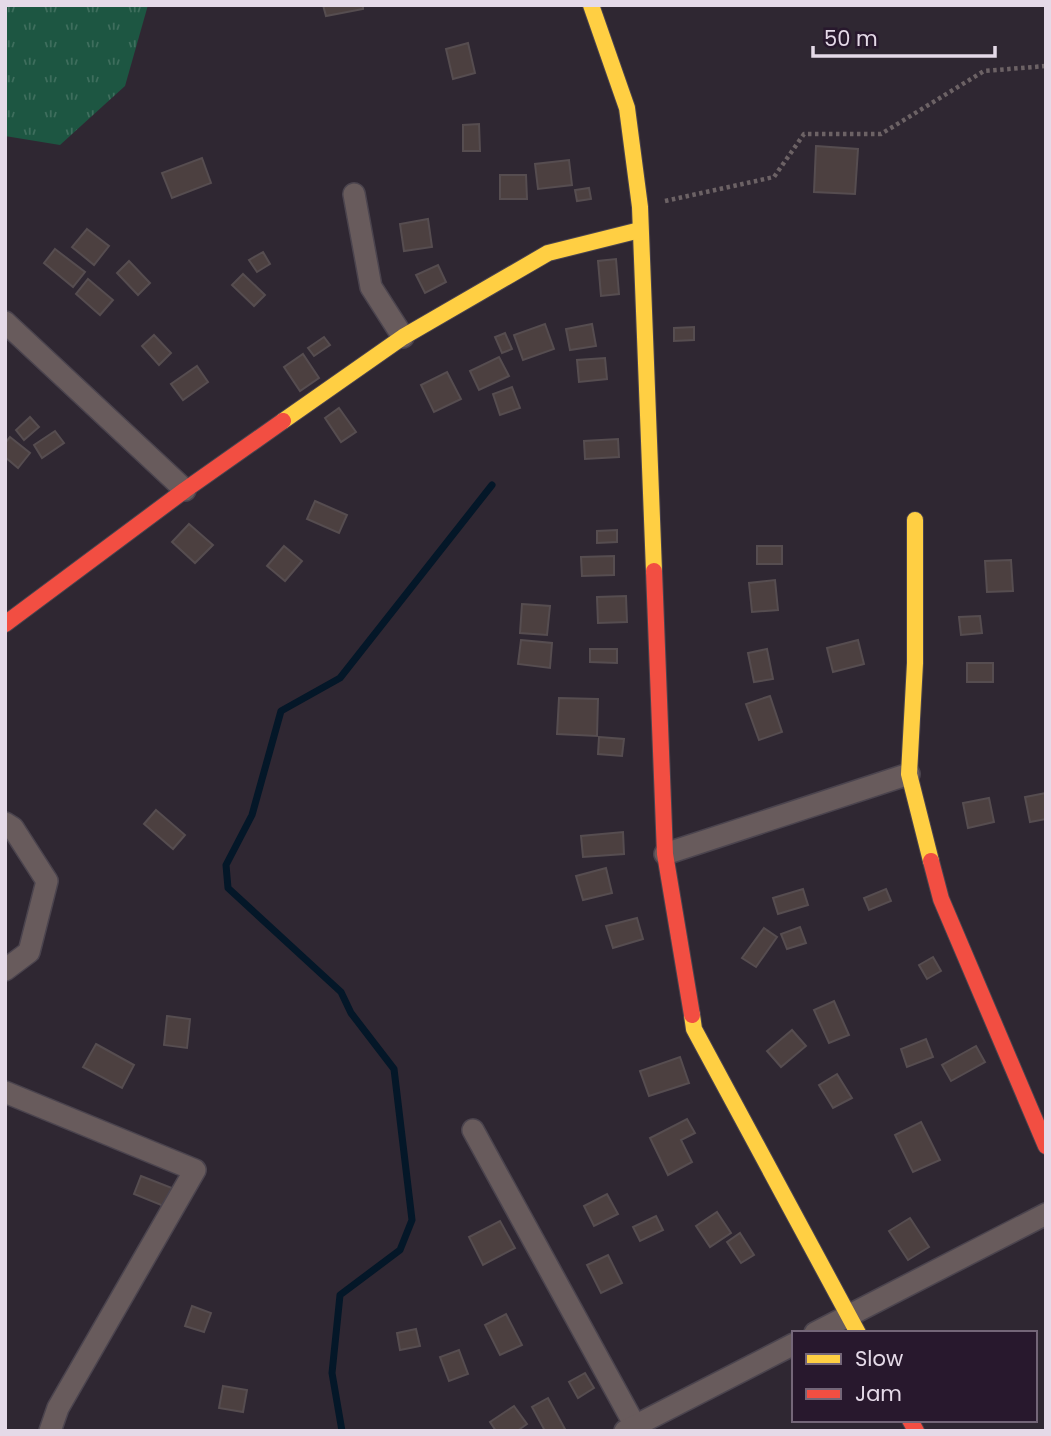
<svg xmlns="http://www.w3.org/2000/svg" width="1051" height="1436" font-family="Poppins,sans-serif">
	<defs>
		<pattern id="grass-tufts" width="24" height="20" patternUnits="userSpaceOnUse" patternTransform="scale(1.75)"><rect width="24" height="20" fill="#1d5642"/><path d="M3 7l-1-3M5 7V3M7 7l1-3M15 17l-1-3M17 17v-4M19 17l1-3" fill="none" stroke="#3e6e5d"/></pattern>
	</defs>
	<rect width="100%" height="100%" fill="#2f2732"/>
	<path fill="url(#grass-tufts)" d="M5,5H148L125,86L60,145L5,136Z"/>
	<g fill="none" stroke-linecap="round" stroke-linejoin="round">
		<path stroke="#041728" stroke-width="7" d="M342,1431L332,1373L340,1295L400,1250L412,1220L394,1069L351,1013L341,992L228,888L226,865L252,815L281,711L340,678L492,485"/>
	</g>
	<g fill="#4c4040" stroke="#564d50" stroke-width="2">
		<path d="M323,5H363V9L326,16Z"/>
		<path d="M468,43L475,73L453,79L446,49Z"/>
		<path d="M479,124L480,151H463V125Z"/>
		<path d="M816,146L858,149L855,194L814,192Z"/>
		<path d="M202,158L211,183L172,198L162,173Z"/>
		<path d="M569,160L572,185L538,189L535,164Z"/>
		<path d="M500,175H526L527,199H500Z"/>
		<path d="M589,188L591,199L577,201L575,190Z"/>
		<path d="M428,219L432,247L404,251L400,224Z"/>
		<path d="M87,229L109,246L94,265L72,247Z"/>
		<path d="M55,249L85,272L73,287L44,263Z"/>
		<path d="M263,252L270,264L257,272L249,260Z"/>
		<path d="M616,259L619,294L601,296L598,261Z"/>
		<path d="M129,261L150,283L138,295L117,273Z"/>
		<path d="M438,265L446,282L425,293L416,275Z"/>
		<path d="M243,274L265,295L254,306L232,285Z"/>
		<path d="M88,279L113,300L100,315L76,294Z"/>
		<path d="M545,324L554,349L523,360L514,335Z"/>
		<path d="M592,324L596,346L570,350L566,329Z"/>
		<path d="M694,327V340L674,341V328Z"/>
		<path d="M505,333L512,349L502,353L495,337Z"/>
		<path d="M154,335L171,353L159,365L142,346Z"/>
		<path d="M324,337L330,345L314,356L308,348Z"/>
		<path d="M303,354L319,378L300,391L284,367Z"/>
		<path d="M499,357L509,376L479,390L470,371Z"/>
		<path d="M605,358L607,379L579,382L577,360Z"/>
		<path d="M197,366L208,382L183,400L171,384Z"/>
		<path d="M447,372L461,399L434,412L421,385Z"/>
		<path d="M512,387L520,408L500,415L493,394Z"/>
		<path d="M339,408L356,432L341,442L325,418Z"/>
		<path d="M30,417L39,427L24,440L16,430Z"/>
		<path d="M55,431L64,443L42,458L34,445Z"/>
		<path d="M10,437L30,453L18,468L5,457V443Z"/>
		<path d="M618,439L619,457L585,459L584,441Z"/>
		<path d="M315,501L347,515L339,533L307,519Z"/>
		<path d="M189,524L213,545L195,563L172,542Z"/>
		<path d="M617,530V542L597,543V531Z"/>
		<path d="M284,546L302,561L285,581L267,566Z"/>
		<rect x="757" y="546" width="25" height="18"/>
		<path d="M614,556V575L582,576L581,557Z"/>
		<path d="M1011,560L1013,591L987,592L985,561Z"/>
		<path d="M775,580L778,610L752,612L749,583Z"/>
		<path d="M626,596L627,622L598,623L597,597Z"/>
		<path d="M522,604L550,606L547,635L520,633Z"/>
		<path d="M980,616L982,633L961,635L959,617Z"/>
		<path d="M521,640L552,643L550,668L518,664Z"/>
		<path d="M858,640L864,664L833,672L827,648Z"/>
		<path d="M590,649H617V663L590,662Z"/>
		<path d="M767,649L773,679L754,682L748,653Z"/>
		<rect x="967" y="663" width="26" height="19"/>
		<path d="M770,696L782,732L759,740L746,704Z"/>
		<path d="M559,698L598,699L597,736L557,734Z"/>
		<path d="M599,737L624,739L622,756L598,754Z"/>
		<path d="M1046,793V819L1030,822L1025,797Z"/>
		<path d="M989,798L994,822L968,828L963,803Z"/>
		<path d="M156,810L185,835L173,849L144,824Z"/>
		<path d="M623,832L624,854L583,857L581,836Z"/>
		<path d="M606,868L612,893L583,900L576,876Z"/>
		<path d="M803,889L808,905L778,914L773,898Z"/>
		<path d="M886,889L891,901L869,910L864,898Z"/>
		<path d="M637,918L643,939L613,948L606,926Z"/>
		<path d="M800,927L806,943L787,949L781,934Z"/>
		<path d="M764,928L777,937L756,967L742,958Z"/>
		<path d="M933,957L941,971L927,979L919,965Z"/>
		<path d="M834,1001L849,1035L829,1043L814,1010Z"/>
		<path d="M167,1016L190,1019L187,1048L164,1045Z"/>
		<path d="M792,1030L806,1046L781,1067L767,1051Z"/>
		<path d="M926,1039L933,1057L907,1067L901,1049Z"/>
		<path d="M96,1044L134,1065L122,1088L83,1067Z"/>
		<path d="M976,1046L985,1062L951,1081L942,1065Z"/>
		<path d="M680,1057L689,1083L649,1096L640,1071Z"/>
		<path d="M837,1074L852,1098L833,1108L819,1085Z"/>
		<path d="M687,1119L695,1133L681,1140L692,1162L668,1175L650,1138Z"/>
		<path d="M921,1122L940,1160L913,1172L895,1135Z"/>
		<path d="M141,1176L172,1188L166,1207L134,1194Z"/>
		<path d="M607,1194L618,1214L594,1226L584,1206Z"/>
		<path d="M717,1212L731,1233L710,1247L696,1226Z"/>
		<path d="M656,1216L663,1230L640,1241L633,1227Z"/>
		<path d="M910,1218L929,1247L908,1260L889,1231Z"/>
		<path d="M500,1221L515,1248L483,1265L469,1237Z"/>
		<path d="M740,1233L754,1255L741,1263L727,1242Z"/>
		<path d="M608,1255L622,1283L601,1293L587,1265Z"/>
		<path d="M192,1306L211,1313L204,1332L185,1326Z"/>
		<path d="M506,1314L522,1345L500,1355L485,1325Z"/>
		<path d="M416,1329L420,1346L400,1350L397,1333Z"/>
		<path d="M459,1350L468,1374L449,1381L440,1357Z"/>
		<path d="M585,1373L594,1388L578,1398L569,1382Z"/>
		<path d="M223,1386L247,1390L243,1412L219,1408Z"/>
		<path d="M548,1398L565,1429L561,1431H545L532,1407Z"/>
		<path d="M514,1406L527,1424L517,1431H496L490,1422Z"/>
	</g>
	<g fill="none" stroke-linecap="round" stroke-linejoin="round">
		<defs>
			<g id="street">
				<path d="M354,194L371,287L403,337"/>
				<path d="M5,322L185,490"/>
				<path d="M5,823L13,828L47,881L29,952L5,970"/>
				<path d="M665,854L909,774"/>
				<path d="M5,1092L195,1170L58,1408L50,1431"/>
				<path d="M473,1130L638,1431"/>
				<path d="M815,1333L1046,1214"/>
				<path d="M625,1431L794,1344"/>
			</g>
			<g id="slow">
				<path d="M591,5L627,108L640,207L654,571"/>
				<path d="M283,421L403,337L548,253L640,230"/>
				<path d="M915,520V663L909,774L931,861"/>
				<path d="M692,1015L694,1029L858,1333"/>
			</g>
			<g id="jam">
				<path d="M654,571L665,854L692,1015"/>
				<path d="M5,624L185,490L283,421"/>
				<path d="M931,861L941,899L1046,1146"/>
				<path d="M910,1420L916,1431"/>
			</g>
		</defs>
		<use href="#street" stroke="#4b444e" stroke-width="24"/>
		<use href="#slow" stroke="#4b444e" stroke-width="18"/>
		<use href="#jam" stroke="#4b444e" stroke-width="18"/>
		<path stroke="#6c6265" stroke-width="4.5" stroke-dasharray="3.5 3.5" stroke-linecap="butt" d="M665,201L774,177L804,134H881L984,71L1046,66"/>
		<use href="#street" stroke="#685b5c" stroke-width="21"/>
		<use href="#slow" stroke="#ffcf43" stroke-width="16"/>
		<use href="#jam" stroke="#f24e42" stroke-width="16"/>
	</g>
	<rect width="1051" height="1436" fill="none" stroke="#e5dae8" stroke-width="14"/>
	<rect x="792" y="1331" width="245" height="91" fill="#28182d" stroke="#746678" stroke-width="2"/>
	<rect x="806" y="1354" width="35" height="10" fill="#ffcf43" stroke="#746678" stroke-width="2"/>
	<text x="855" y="1366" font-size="21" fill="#e5dae8">Slow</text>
	<rect x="806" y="1389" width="35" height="10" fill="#f24e42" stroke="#746678" stroke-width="2"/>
	<text x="855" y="1401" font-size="21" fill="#e5dae8">Jam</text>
	<path d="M813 46v10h182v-10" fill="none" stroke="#e5dae8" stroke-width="3.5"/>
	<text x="824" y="46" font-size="21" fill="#e5dae8" stroke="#28182d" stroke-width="5" paint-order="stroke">50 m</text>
</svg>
